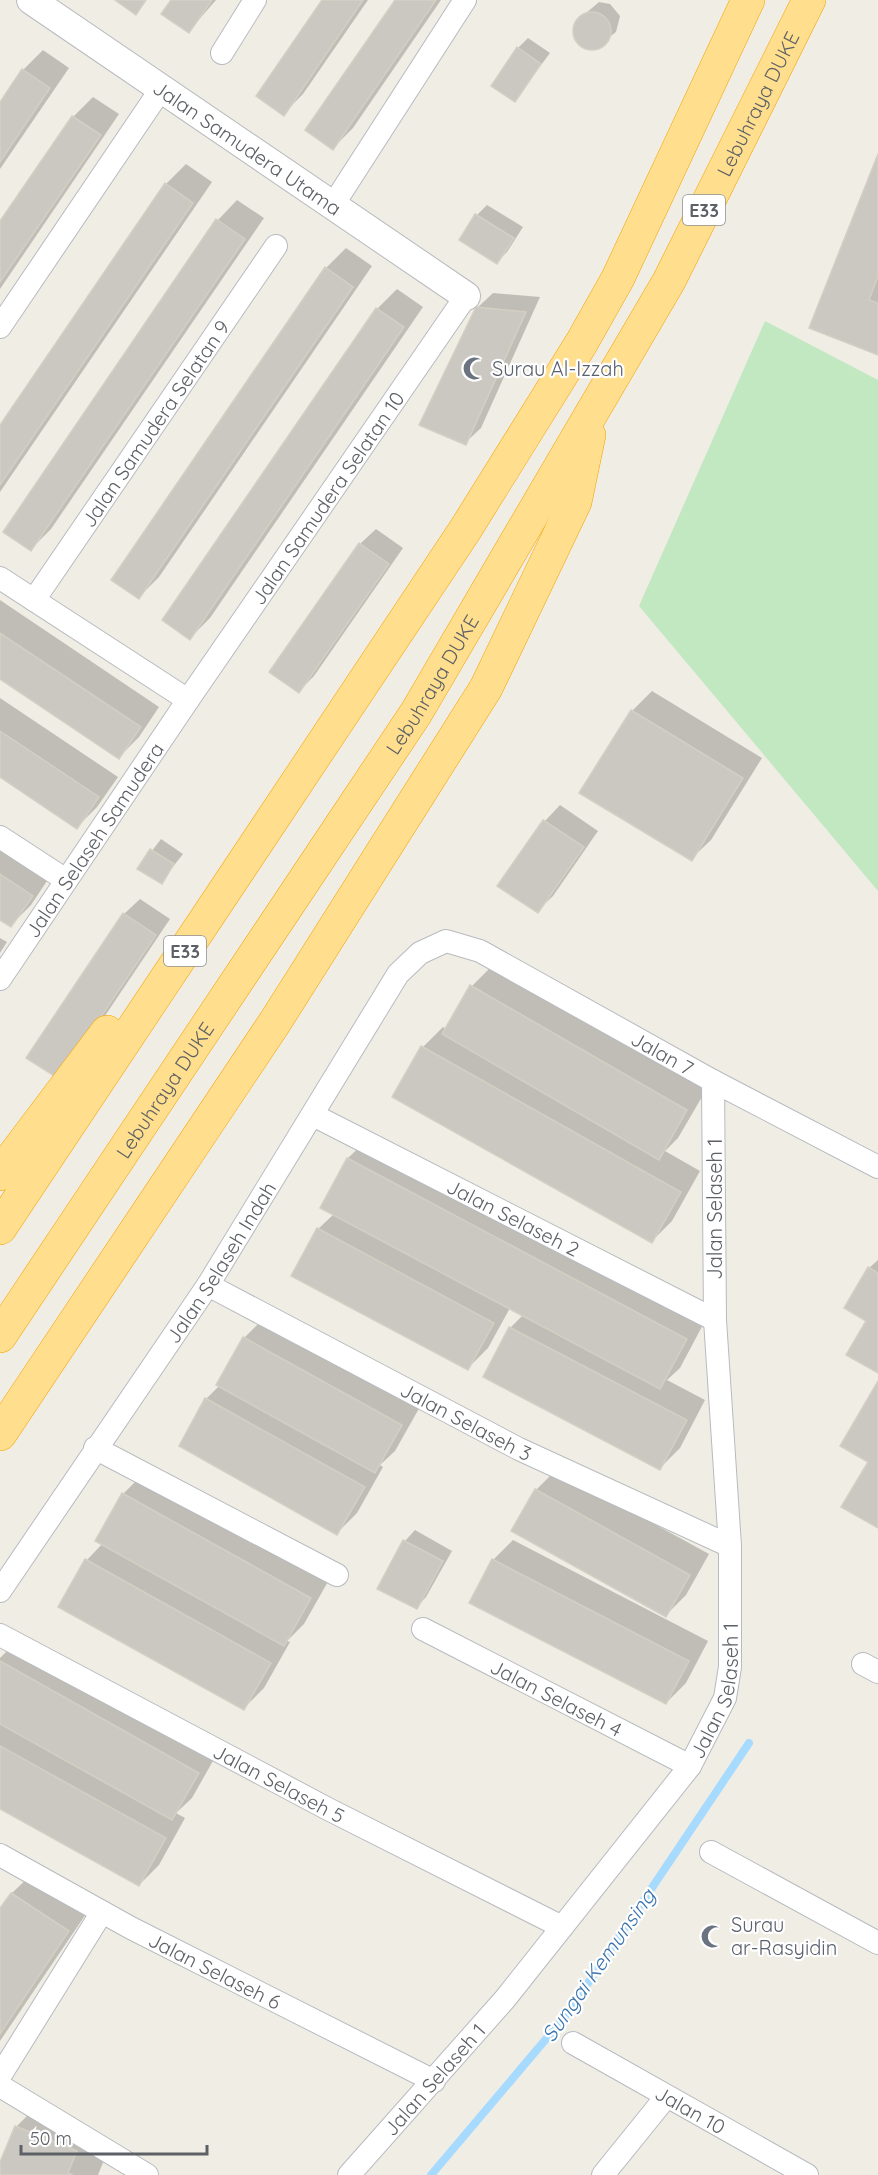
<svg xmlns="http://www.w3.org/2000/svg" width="878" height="2175" font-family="Quicksand,sans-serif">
	<rect width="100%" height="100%" fill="#f0ede5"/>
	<path fill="#c2e8c1" d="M765,321L878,380V891L639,606Z"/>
	<g fill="#0003">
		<path d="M172,0H216L189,31Z"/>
		<path d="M324,0H368L303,94L283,114Z"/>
		<path d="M397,0H441L353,128L333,148Z"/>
		<path d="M599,2L610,4L620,16L616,32L595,48L583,46L574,31L578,20Z"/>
		<path d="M528,38L550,53L515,100L518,48Z"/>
		<path d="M43,50L69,68L0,169V104L23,70Z"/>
		<path d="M93,97L119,114L0,289V224L73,117Z"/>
		<path d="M878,158V353L811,327Z"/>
		<path d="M186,164L212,182L0,492V428L166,184Z"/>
		<path d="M237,200L264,218L51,529L31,549L218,220Z"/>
		<path d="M487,205L523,227L507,252L497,262L477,215Z"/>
		<path d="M346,248L372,266L159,577L139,597L326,268Z"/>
		<path d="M397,289L423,307L210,618L190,638L377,309Z"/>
		<path d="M493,293L540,297L481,428L465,443L477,308Z"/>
		<path d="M376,529L403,548L314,676L299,691L360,544Z"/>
		<path d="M0,600L159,707L139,737L119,757L0,677Z"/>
		<path d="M652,691L762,758L711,840L691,859L632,711Z"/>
		<path d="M0,698L118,777L97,807L77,827L0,775Z"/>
		<path d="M560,805L598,831L553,896L537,911L499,886L545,821Z"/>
		<path d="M161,839L183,854L161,882L139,868Z"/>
		<path d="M0,841L51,875L31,905L11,925L0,918Z"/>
		<path d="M140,899L170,919L74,1062L28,1057L124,914Z"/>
		<path d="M0,938L7,942L0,953Z"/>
		<path d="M492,966L706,1090L678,1138L665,1151L700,1171L672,1221L652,1241L423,1047L443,1027L446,1029L472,986Z"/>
		<path d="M368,1139L706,1319L680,1368L667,1380L705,1400L680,1448L660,1468L510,1328L523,1315L510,1308L488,1348L468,1368L318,1229L334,1214L322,1207L348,1158Z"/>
		<path d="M878,1260V1371L868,1320L869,1268Z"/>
		<path d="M264,1318L421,1405L395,1451L380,1465L383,1467L357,1513L337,1533L206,1399L220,1385L218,1384L244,1338Z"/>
		<path d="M556,1470L709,1554L686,1595L666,1615L536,1490Z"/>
		<path d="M143,1474L330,1578L304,1624L287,1641L290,1642L264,1688L244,1708L87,1560L103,1543L123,1494Z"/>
		<path d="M415,1530L452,1551L426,1597L416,1608L379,1588L405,1541Z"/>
		<path d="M513,1540L708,1641L686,1683L666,1703L493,1560Z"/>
		<path d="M18,1640L218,1752L192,1798L176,1813L185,1818L159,1865L139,1885L0,1807V1658Z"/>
		<path d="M32,1874L88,1911L0,2041V1911L12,1893Z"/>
		<path d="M36,2107L96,2131L87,2153L104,2160L98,2175H0V2162L16,2127Z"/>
	</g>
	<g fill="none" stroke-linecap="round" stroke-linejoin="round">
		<path stroke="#a6daff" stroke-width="8" d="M431,2175L568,2013L749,1743"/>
	</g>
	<g fill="#cbc8c2" stroke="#d5cfc3" stroke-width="1.5">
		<path d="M115,0H146L136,15Z"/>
		<path d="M171,0H212L189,33L161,14Z"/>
		<path d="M322,0H363L284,116L256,96Z"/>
		<path d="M395,0H436L333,150L305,130Z"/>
		<circle cx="592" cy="31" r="19"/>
		<path d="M517,47L541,64L515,102L491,86Z"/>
		<path d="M22,69L50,88L0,162V102Z"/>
		<path d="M72,116L101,135L0,282V221Z"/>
		<path d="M878,154V276L869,300L878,303V355L809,328Z"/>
		<path d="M165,183L193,203L0,485V425Z"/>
		<path d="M475,214L514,238L497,264L459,240Z"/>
		<path d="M216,219L245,239L31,551L3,532Z"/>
		<path d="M325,267L353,287L139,599L111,580Z"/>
		<path d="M476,307L526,312L466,445L419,425Z"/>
		<path d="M376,308L404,327L190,640L162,620Z"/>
		<path d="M359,543L389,564L299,693L269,672Z"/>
		<path d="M0,633L141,727L119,759L0,679Z"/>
		<path d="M631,710L743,778L692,861L579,793Z"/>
		<path d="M0,731L99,797L77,829L0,777Z"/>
		<path d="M543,820L584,847L538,913L497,886Z"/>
		<path d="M150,849L174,864L162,884L137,869Z"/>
		<path d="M0,874L33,896L11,927L0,920Z"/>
		<path d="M123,913L156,935L59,1079L26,1058Z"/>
		<path d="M470,985L687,1110L659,1160L442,1034Z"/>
		<path d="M421,1046L681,1192L652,1243L392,1097Z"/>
		<path d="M347,1158L687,1339L660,1389L320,1208Z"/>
		<path d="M317,1228L494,1323L468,1370L291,1276Z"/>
		<path d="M868,1267L878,1273V1373L846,1355L866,1321L844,1308Z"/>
		<path d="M509,1327L687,1420L660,1470L483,1377Z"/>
		<path d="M243,1337L402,1425L375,1473L216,1385Z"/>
		<path d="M878,1381V1528L841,1507L868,1462L840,1446Z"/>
		<path d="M205,1398L365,1487L337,1535L179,1446Z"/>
		<path d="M535,1489L690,1575L666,1617L511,1531Z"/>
		<path d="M122,1493L311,1598L284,1646L95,1541Z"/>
		<path d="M403,1540L443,1561L417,1609L377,1589Z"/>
		<path d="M85,1559L271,1663L244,1710L58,1607Z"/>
		<path d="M492,1559L689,1661L666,1704L469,1603Z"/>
		<path d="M0,1661L199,1773L172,1820L0,1724Z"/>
		<path d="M0,1746L166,1838L139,1886L0,1809Z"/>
		<path d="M11,1893L69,1931L0,2034V1908Z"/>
		<path d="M15,2126L77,2151L68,2173L73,2175H0V2162Z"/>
	</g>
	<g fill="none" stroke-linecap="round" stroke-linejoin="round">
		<defs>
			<g id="minor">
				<path d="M222,53L255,0"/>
				<path d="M333,205L465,0"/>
				<path d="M0,327L161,89"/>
				<path d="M0,578L188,700"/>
				<path id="s1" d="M34,600L276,246"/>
				<path d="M0,837L66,880"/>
				<path id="s2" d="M0,979L188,700L466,296"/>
				<path id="s3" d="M313,1115L715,1320"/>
				<path id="s4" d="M208,1285L519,1449L730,1546"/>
				<path d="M95,1448L337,1575"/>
				<path id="s5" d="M0,1591L208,1285L398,974L420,953L446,941L480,951L713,1081L878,1167"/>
				<path id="s6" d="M423,1629L690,1766"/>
				<path id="s7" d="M0,1635L328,1809L562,1927"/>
				<path d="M863,1664L878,1672"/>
				<path d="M711,1852L878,1943"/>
				<path id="s8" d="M0,1855L131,1928L434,2081"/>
				<path id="s9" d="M573,2043L807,2175"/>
				<path d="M0,2076L102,1912"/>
				<path d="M0,2086L147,2175"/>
				<path id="s10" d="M349,2175L505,1999L690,1766L725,1698L730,1667V1546L715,1320L713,1081"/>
				<path d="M603,2175L666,2097"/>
			</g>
			<g id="tertiary">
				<path id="s11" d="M31,0L466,296"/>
			</g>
			<g id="motorway">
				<path d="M0,1174L107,1032"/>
				<path d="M0,1228L465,530L582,342L618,278L748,0"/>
				<path id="s12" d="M0,1336L416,713L669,281L809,0"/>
				<path d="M0,1434L275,1022L486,688L575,502L589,435"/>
			</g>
		</defs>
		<use href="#minor" stroke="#b7bbbf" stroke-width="24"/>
		<use href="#tertiary" stroke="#b7bbbf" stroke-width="30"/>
		<use href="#motorway" stroke="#f5a200" stroke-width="34"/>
		<use href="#minor" stroke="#fff" stroke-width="22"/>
		<use href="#tertiary" stroke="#fff" stroke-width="28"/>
		<use href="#motorway" stroke="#ffdf8d" stroke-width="33"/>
	</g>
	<defs>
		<symbol id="mosque-bare" viewBox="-9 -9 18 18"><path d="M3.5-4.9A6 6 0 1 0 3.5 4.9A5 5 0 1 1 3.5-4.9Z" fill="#6b7280" stroke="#fff" stroke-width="2.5" paint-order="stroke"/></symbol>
	</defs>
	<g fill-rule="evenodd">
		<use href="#mosque-bare" x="458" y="352" width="33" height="33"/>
		<use href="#mosque-bare" x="696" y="1920" width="33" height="33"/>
	</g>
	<g text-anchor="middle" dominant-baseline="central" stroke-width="4.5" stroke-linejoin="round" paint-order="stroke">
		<g fill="#fff" stroke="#8e9094" stroke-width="1.5">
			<rect x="683" y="195" width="42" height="30" rx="4.5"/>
			<rect x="164" y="936" width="42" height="30" rx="4.5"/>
		</g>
		<g font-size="18" font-weight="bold" fill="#5d6166">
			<text x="704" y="210">E33</text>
			<text x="185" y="951">E33</text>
		</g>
		<g font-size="20" fill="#5d6166" stroke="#fff">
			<text stroke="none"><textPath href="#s12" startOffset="1448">Lebuhraya DUKE</textPath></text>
			<text stroke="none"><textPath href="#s11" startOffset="262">Jalan Samudera Utama</textPath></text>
			<text stroke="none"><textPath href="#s1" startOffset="214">Jalan Samudera Selatan 9</textPath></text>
			<text stroke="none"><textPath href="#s2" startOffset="582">Jalan Samudera Selatan 10</textPath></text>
			<text stroke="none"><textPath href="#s12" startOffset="782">Lebuhraya DUKE</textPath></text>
			<text stroke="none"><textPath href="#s2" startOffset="168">Jalan Selaseh Samudera</textPath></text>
			<text stroke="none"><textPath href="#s5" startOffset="1038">Jalan 7</textPath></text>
			<text stroke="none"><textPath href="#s12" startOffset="296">Lebuhraya DUKE</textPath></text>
			<text transform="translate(714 1209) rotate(-90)">Jalan Selaseh 1</text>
			<text stroke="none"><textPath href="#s3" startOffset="225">Jalan Selaseh 2</textPath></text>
			<text stroke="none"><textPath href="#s5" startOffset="396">Jalan Selaseh Indah</textPath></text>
			<text stroke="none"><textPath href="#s4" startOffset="292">Jalan Selaseh 3</textPath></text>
			<text stroke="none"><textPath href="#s10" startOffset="614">Jalan Selaseh 1</textPath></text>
			<text stroke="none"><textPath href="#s6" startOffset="150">Jalan Selaseh 4</textPath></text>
			<text stroke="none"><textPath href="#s7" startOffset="316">Jalan Selaseh 5</textPath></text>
			<text stroke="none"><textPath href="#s8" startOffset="244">Jalan Selaseh 6</textPath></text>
			<text stroke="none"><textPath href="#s10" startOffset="128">Jalan Selaseh 1</textPath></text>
			<text stroke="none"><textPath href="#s9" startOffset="135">Jalan 10</textPath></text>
		</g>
		<g font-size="20" fill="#5b616d" stroke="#fff" text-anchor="start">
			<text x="492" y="368">Surau Al-Izzah</text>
			<text x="731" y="1924">Surau<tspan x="731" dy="23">ar-Rasyidin</tspan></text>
		</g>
		<g font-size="21" font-style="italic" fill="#3c75ad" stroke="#fff">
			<text transform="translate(598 1965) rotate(-55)">Sungai Kemunsing</text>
		</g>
	</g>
	<path d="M21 2145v9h186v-9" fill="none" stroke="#5d6166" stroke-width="3"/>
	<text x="30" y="2145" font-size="18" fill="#5d6166" stroke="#ffffff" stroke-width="4.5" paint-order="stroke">50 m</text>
</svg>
